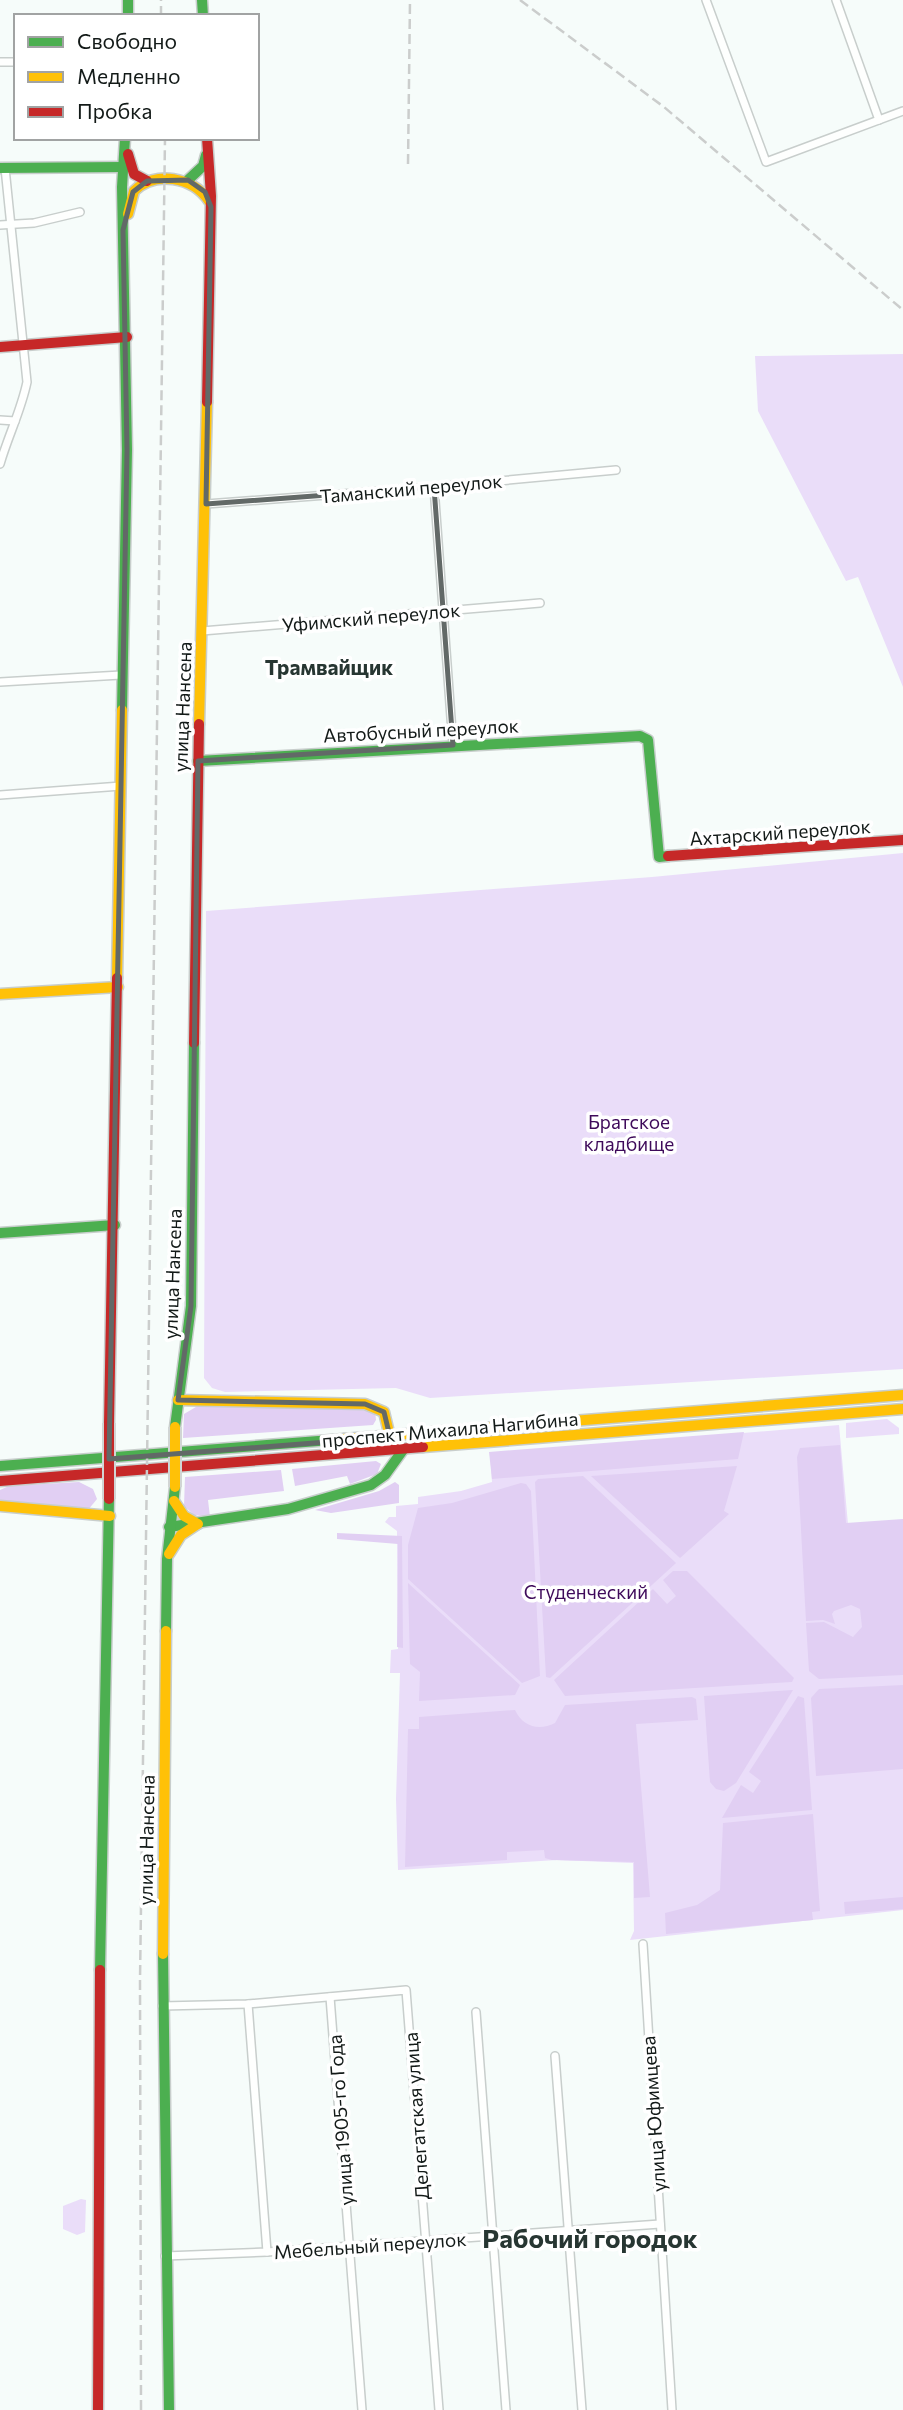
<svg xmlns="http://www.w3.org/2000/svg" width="903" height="2410" font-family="Commissioner,sans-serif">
	<rect width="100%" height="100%" fill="#f6fcfa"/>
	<g fill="#eaddf9">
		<path d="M903,354V687L858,577L846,581L758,411L755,356Z"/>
		<path d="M903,853V1369L430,1398L396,1388L225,1392L212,1388L204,1378L206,911L652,877Z"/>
		<path d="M887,1419L899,1428V1434L846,1438V1423Z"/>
		<path d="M839,1425L848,1524L903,1520V1910L630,1940L634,1931L633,1863L557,1860L398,1870L396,1799L400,1673H390L391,1650L398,1649L397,1543V1531L385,1522L389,1517H396V1506L418,1504V1497L461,1491L492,1482L490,1454Z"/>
		<path d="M81,2199L86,2200L85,2232L77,2235L63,2229V2206Z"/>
	</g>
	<g fill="#e1cff3">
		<path d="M201,1404L368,1408L375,1411L376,1420L373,1425L183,1438L184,1414Z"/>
		<path d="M744,1432L738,1459L492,1479L489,1452Z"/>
		<path d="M840,1445L846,1523L903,1519V1675L819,1679L809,1671L806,1623L824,1622L853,1637L862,1627L860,1609L851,1605L834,1611L832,1614L835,1624L823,1620L806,1621L797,1457L800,1448Z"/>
		<path d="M376,1461L381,1464L377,1474L350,1484L347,1476L295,1486L292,1469Z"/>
		<path d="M737,1466L724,1511L729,1514L680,1558L591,1476Z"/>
		<path d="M281,1470L284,1491L208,1500L210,1517L194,1515L184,1506L185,1477Z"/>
		<path d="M583,1476L676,1563L550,1678L546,1677L535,1482L538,1479Z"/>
		<path d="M79,1482L93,1489L97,1499L88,1510L14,1506L0,1500V1490L9,1486Z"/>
		<path d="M395,1482L399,1485V1503L331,1513L315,1510L379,1491Z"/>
		<path d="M521,1483L526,1484L531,1491L540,1676L522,1683L408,1579V1545L418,1508L452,1503Z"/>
		<path d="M337,1533L402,1536L403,1648L397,1647L398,1544L337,1539Z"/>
		<path d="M673,1571H687L794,1678L792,1682L565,1696L554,1680L653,1589L667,1604L676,1596L663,1580Z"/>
		<path d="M408,1583L520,1685L515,1695L419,1701L420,1672L410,1664Z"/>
		<path d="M903,1685V1769L816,1776L811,1698L819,1689Z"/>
		<path d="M793,1690L736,1783L724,1791L716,1789L710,1782L704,1696Z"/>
		<path d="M798,1696L804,1698L812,1810L722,1818L741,1785L753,1793L761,1781L749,1772Z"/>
		<path d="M692,1697L696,1699L698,1720L636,1724L650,1897L634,1898V1862L552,1860L545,1858L544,1850L507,1852V1860L405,1867L408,1729H419V1717L515,1710C523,1727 539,1731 555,1723L565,1705Z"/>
		<path d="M813,1814L820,1911L812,1912L813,1920L666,1934L665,1913L697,1905L720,1890L723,1823Z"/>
		<path d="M903,1897V1909L845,1914L844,1902Z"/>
	</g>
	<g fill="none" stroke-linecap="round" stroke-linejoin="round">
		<defs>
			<g id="street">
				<path d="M706,0L766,162L903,111"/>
				<path d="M836,0L879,120"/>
				<path d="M0,62H16"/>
				<path d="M0,225L34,223L80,212"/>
				<path d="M0,420L15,421"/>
				<path d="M0,464C8,436 21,411 27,382L5,168"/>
				<path d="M434,487L453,745"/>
				<path d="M206,504L434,487L616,470"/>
				<path d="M202,631L540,603"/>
				<path d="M0,682L121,675"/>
				<path d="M0,795L121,786"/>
				<path d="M643,1944L672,2410"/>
				<path d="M330,1997L362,2410"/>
				<path d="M248,2004L267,2252"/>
				<path d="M162,2006L248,2004L406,1990L439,2410"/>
				<path d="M476,2012L506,2410"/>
				<path d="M555,2056L582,2410"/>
				<path d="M165,2256L267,2252L660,2224"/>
			</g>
			<g id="fast">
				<path d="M128,0V16"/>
				<path d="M202,0L203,16"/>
				<path d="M0,168L123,167"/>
				<path d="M188,180L203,166L206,155"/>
				<path d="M122,710L127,450L122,187L125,138"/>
				<path d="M198,761L640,736L648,740L659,857L668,856"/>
				<path d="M0,1233L115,1225"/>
				<path d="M175,1427L191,1306L194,1043"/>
				<path d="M0,1466L344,1439"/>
				<path d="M169,1527L288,1509L371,1485L385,1475L403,1450"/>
				<path d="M166,1631L167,1559L175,1487"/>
				<path d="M163,1954L169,2410"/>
				<path d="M100,1970L109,1499"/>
			</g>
			<g id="slow">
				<path d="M128,214L134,191C155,170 193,177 209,201"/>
				<path d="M199,724L207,402"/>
				<path d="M117,978L122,710"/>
				<path d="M0,994L118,987"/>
				<path d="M178,1400L365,1404L384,1412L390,1437"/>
				<path d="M344,1439L903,1395"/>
				<path d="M423,1447L903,1409"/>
				<path d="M174,1501L184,1516L198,1524"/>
				<path d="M0,1506L110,1516"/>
				<path d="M169,1554L181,1535L196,1525"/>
				<path d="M163,1954L166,1631"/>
			</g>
			<g id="jam">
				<path d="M207,138L211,196L207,402"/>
				<path d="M128,154L134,174L147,181"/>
				<path d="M0,347L127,337"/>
				<path d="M668,856L903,840"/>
				<path d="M194,1043L199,724"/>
				<path d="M109,1423L117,978"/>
				<path d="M0,1481L423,1447"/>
				<path d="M98,2410L100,1970"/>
			</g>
		</defs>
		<use href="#street" stroke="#c8cecc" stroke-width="10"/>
		<use href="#fast" stroke="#c8cecc" stroke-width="13"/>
		<use href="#slow" stroke="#c8cecc" stroke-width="13"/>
		<use href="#jam" stroke="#c8cecc" stroke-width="13"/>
		<use href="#street" stroke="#fefffe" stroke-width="7"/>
		<use href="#fast" stroke="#4caf50" stroke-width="10"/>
		<use href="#slow" stroke="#ffc107" stroke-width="10"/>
		<use href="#jam" stroke="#c62828" stroke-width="10"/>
		<g stroke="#cbcdcc" stroke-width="2.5" stroke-dasharray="10 5" stroke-linecap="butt">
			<path d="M520,0L664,107L903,310"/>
			<path d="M161,16V0"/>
			<path d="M408,164L410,0"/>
			<path d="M141,2410L140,1980L165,138"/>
		</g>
		<defs>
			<path id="slow-bridge" d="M175,1427V1487"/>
			<path id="jam-bridge" d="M109,1423V1499"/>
		</defs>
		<use href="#slow-bridge" stroke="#d1d5d4" stroke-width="14" stroke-linecap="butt"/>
		<use href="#jam-bridge" stroke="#d1d5d4" stroke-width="14" stroke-linecap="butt"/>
		<use href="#slow-bridge" stroke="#ffc107" stroke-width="10"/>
		<use href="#jam-bridge" stroke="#c62828" stroke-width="10"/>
	</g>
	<path fill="none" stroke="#626967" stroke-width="5" stroke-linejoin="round" d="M188,180L205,192L211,207L206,504L434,487L453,745L198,761L191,1306L178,1400L365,1404L384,1412L390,1437L109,1459L127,450L123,230L133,192L147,181Z"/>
	<g text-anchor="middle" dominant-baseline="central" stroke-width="7" stroke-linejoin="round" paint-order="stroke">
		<g font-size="19" fill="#131a18" stroke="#fff">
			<text transform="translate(411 488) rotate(-5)">Таманский переулок</text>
			<text transform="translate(371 617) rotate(-5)">Уфимский переулок</text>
			<text transform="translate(182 707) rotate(-88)">улица Нансена</text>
			<text transform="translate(421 730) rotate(-3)">Автобусный переулок</text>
			<text transform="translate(780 832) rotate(-4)">Ахтарский переулок</text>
			<text transform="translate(172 1274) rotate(-88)">улица Нансена</text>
			<text transform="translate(450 1429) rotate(-5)">проспект Михаила Нагибина</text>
			<text transform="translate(146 1840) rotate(-89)">улица Нансена</text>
			<text transform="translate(653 2114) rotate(-94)">улица Юфимцева</text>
			<text transform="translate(416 2116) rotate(-94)">Делегатская улица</text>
			<text transform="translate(340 2120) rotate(-94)">улица 1905-го Года</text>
			<text transform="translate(370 2245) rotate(-4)">Мебельный переулок</text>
		</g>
		<g font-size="19" fill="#3e0a5a" stroke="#fff">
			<text x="629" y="1121">Братское<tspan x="629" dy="22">кладбище</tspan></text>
			<text x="586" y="1591">Студенческий</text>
		</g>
		<g font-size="21" font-weight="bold" fill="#273632" stroke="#fff">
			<text x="329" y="666">Трамвайщик</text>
		</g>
		<g font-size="26" font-weight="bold" fill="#273632" stroke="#fff">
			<text x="590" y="2237">Рабочий городок</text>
		</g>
	</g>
	<rect x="14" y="14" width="245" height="126" fill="#ffffff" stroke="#a1a3a3" stroke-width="2"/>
	<rect x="28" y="37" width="35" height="10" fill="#4caf50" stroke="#a1a3a3" stroke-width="2"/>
	<text x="77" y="49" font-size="21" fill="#131a18">Свободно</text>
	<rect x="28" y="72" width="35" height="10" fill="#ffc107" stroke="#a1a3a3" stroke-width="2"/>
	<text x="77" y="84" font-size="21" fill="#131a18">Медленно</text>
	<rect x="28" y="107" width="35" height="10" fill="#c62828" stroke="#a1a3a3" stroke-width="2"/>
	<text x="77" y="119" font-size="21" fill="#131a18">Пробка</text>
</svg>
